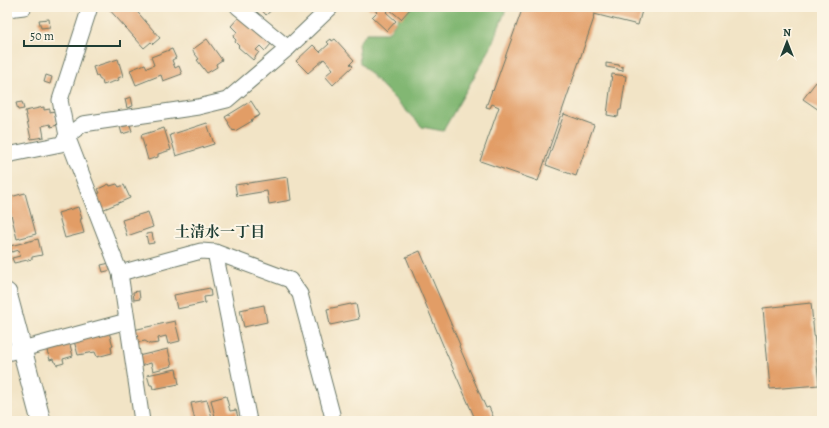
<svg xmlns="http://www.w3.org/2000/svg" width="829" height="428" font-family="Alegreya,'Noto Serif JP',serif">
	<rect width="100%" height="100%" fill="#fcf5e5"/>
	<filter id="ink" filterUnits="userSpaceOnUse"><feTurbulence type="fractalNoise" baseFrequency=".025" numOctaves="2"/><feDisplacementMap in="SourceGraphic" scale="8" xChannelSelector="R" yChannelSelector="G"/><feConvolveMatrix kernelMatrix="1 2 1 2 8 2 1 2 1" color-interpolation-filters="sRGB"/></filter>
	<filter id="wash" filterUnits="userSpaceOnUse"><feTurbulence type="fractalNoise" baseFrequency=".012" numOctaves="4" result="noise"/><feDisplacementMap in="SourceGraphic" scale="16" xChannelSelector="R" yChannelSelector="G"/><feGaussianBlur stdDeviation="0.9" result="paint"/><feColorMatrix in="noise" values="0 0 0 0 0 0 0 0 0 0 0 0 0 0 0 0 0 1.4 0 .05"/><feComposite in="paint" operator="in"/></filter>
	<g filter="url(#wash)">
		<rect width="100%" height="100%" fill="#f2e4c6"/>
		<path fill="#82b773" stroke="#507a54" d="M406,7H507L490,49L443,131L422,127L360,63L358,43L367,33H388Z"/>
		<g id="blocks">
			<g fill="#e29d66">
				<path d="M107,7H133L160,38L153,44L151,42L144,48Z"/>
				<path d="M255,7H275L266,15L259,7L257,9Z"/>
				<path d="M367,7H409L411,8L401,19L389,9L386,12L396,21L387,31L372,17L377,12L372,8L370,10Z"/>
				<path d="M523,7H643L638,25L594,14L593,18H594L538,181L480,161L499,107L492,104L490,108L486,107L492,90L493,91Z"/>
				<path d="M240,16L271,44L265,51L260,46L256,50L259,52L253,60L238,47L239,46L235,42L236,40L233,37L237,32L231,26Z"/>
				<path d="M49,19L50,27L41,28L39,20Z"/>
				<path d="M207,39L222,60L216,64L217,67L207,73L197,60L199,59L192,50Z"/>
				<path d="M331,39L332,41L335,39L354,60L350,64L353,66L333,85L325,76L333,69L324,59L308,73L296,61L313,45L320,52L329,44L327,42Z"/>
				<path d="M172,49L176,58L172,60L175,68L179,66L182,74L163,81L161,75L136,85L130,70L145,64L147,68L154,65L151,57Z"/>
				<path d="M118,59L123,76L118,78L119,80L103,85L102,80H100L98,75L96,76L93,67Z"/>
				<path d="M606,63L619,65V66L623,67V71L618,70V69L606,67Z"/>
				<path d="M612,74L626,76L621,110H619L618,117L607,115Z"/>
				<path d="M46,75L52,77L50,84L44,82Z"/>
				<path d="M816,82L822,86V106L819,110L803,99Z"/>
				<path d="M131,97L133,106L127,108L125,99Z"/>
				<path d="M251,101L260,115L251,120L252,121L235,131L234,130L233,131L228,123H229L225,117Z"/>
				<path d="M22,102L24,109L18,110L16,103Z"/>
				<path d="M44,107V110L50,109V112L54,111L57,125L51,127L50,124L42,126L44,137L31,139L25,111Z"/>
				<path d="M564,114L594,125L576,176L546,165Z"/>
				<path d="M207,123L214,144L176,156L170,135Z"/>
				<path d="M130,125L132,131L122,134L120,127Z"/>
				<path d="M164,128L171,150L158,154V157L148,160L141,135Z"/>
				<path d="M288,177L291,200L269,204L267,191L237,196L235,185Z"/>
				<path d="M109,184L110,186L117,184L119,187L124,185L130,198L102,210L96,194L100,193L98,189Z"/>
				<path d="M25,193L36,234L17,239L7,198Z"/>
				<path d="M78,207L82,219H80L84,233L65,238L58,213Z"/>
				<path d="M148,212L153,227L127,236L122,220Z"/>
				<path d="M152,233L154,243L148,244L146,234Z"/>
				<path d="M38,239L42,255L32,257V259L14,263L12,258L20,256L19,250L12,252L10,246Z"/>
				<path d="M420,251L460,345L459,346L486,408L489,407L495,421H476L445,350L406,257Z"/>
				<path d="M110,263L112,270L103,272L101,265Z"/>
				<path d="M210,288L211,296L204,297L205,303L177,309L174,295Z"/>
				<path d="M139,291L140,299L134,300L133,292Z"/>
				<path d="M811,303L819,385L770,389L763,308Z"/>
				<path d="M351,304V305L356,304L359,319L330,325L327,309Z"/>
				<path d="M264,305L267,322L244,327L240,310Z"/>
				<path d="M175,321L180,341L168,344L166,336L158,338L159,343L150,344L145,341L136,343L133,330Z"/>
				<path d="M109,332L113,346H111L112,353L97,357L95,352L78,355L74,341Z"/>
				<path d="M69,341L73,356L63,359L64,363L57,365L56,362H54L53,359L50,360L46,347Z"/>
				<path d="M168,349L172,366L153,371L151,363L140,366L138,356Z"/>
				<path d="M176,369L179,384L153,389L152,385H150L147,375Z"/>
				<path d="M226,396L230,411L236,410L239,421H225V418L221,419L222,421H216L211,400Z"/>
				<path d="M207,400L213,421H195L191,403Z"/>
			</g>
		</g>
	</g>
	<g filter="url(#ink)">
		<use href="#blocks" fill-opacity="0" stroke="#697767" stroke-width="1"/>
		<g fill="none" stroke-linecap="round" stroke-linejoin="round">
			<defs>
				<g id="minor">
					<path d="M90,7L60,100L67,136L120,273L142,421"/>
					<path d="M238,7L288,48"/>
					<path d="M7,9L24,7"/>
					<path d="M7,155L61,144L67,136L83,124L198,107L227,100L288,48L331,7"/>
					<path d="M215,252L249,421"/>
					<path d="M120,273L201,251L215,252L290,280L300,294L332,414V421"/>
					<path d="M7,353L127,321"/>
				</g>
				<path id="tertiary" d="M7,293L41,421"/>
			</defs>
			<use href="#minor" stroke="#697767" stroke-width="17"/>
			<use href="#tertiary" stroke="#697767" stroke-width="21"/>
			<use href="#minor" stroke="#fff" stroke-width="15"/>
			<use href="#tertiary" stroke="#fff" stroke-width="19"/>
		</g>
	</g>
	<g text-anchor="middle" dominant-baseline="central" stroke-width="4" stroke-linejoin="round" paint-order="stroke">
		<g font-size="15" font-weight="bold" fill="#1f3d34" stroke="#fcf5e5">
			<text x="220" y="232">土清水一丁目</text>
		</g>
	</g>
	<rect width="829" height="428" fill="none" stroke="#fcf5e5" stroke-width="24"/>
	<g transform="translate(787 42)" stroke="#fcf5e5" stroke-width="3" paint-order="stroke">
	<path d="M0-3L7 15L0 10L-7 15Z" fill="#1f3d34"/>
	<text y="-6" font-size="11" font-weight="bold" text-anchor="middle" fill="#1f3d34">N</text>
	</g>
	<path d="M24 40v6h96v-6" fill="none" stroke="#1f3d34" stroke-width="2"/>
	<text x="30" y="40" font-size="12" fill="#1f3d34" stroke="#fcf5e5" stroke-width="3" paint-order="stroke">50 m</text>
</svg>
